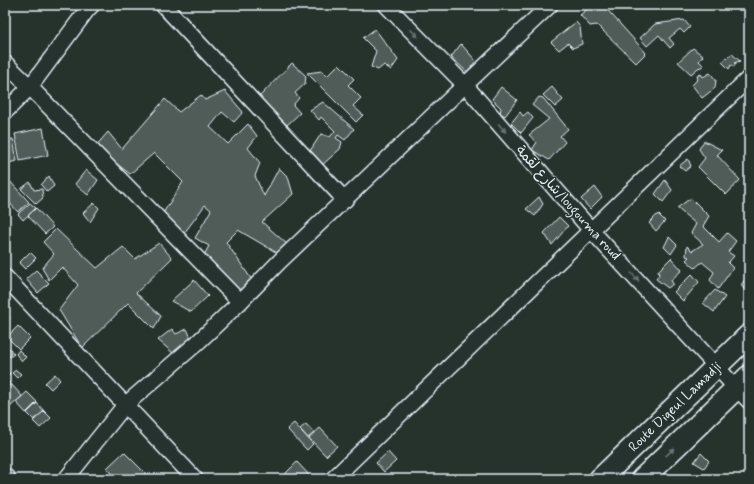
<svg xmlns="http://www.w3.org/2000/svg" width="754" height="484" font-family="Mynerve,'Playpen Sans Arabic',sans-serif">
	<rect width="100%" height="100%" fill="#26332d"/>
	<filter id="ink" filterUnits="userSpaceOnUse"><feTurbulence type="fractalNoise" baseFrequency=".025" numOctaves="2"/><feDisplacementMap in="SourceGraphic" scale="8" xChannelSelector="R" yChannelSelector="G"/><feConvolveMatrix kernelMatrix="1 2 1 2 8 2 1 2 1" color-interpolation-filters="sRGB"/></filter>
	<g filter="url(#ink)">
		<g fill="#505c59" stroke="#e8f1f8">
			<path d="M592,5H603L646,53L636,63L597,25L590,26L580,15Z"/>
			<path d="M684,20L690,27L684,33L680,29L669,38L674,44L670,48L659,35L647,46L640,38L655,24Z"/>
			<path d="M576,22L580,27L582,44L573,48L568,43L559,50L551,42Z"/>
			<path d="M375,29L398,60L391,70L384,65L378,70L371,67L376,51L363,38Z"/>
			<path d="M461,44L476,61L467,72L451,57Z"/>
			<path d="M693,48L703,56L699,61L704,66L698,68L691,74L678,62Z"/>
			<path d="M732,54L740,61L734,63H736L734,67L731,65L729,69L722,62Z"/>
			<path d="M292,63L306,76L305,84L295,93L299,98L293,105L300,113L287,125L259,97Z"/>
			<path d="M339,64L354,79L348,85L361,98L353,106L363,115L356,122L307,73L322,71L327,76Z"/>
			<path d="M710,73L716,80L715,88L702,98L692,85L698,79L697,76L701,74L703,77Z"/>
			<path d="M501,87L517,100L505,116L500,113L501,108L492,99Z"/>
			<path d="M552,87L563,100L555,107L543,95Z"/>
			<path d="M225,91L243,112L234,122L222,112L210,127L228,144L248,124L257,136L248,148L260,163L255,176L264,196L279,168L288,177L293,194L262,222L287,244L279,254L238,230L226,242L254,283L241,291L203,257L209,246L195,238L211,210L205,205L182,236L163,213L183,182L154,153L130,174L95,147L108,132L122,149L165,99L179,112L201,95L205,100Z"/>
			<path d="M539,97L543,98L568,129L560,136L565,142L549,160L532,150L537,142L529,135L549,119L532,105Z"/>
			<path d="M323,102L354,129L345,140L338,135L336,138L342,142L340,149L321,166L308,154L321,134L330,137L335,131L321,117L319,120L310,110Z"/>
			<path d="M520,112L523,116L528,112L533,118L521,133L511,123Z"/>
			<path d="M43,128L48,155L20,161L15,134Z"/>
			<path d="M13,139L17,161L8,163L5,148V140Z"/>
			<path d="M704,141L722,150L717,155L740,180L726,195L698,167L705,158L699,149Z"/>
			<path d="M688,159L691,166L685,171L679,166Z"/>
			<path d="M86,170L98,180L88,195L75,184Z"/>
			<path d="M5,176L29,202L18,212L5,198Z"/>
			<path d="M49,176L54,186L47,192L41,185Z"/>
			<path d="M665,180L672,190L663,202L655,194Z"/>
			<path d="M30,182L34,190L42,189L43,198L36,204L21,189Z"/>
			<path d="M595,187L602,197L590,209L581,199Z"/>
			<path d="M539,197L543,204L535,216L526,209Z"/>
			<path d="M691,198L709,216L703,226L719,242L727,233L736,241L728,252L734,256L728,263L733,268L718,289L710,280L714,272L702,262L695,268L686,260L689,257L686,256L687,246L692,251L703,244L691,233L696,224L677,208Z"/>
			<path d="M30,203L36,208L23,220L18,214Z"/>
			<path d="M94,203L99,208L90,222L83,213Z"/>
			<path d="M36,208L53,227L45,234L28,216Z"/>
			<path d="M658,214L665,221L656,231L649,223Z"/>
			<path d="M559,217L568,226L552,245L544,233Z"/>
			<path d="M56,229L97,268L123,247L135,259L159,243L172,258L136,293L161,316L154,329L128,303L82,348L59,310L78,285L62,267L49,280L42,268L54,254L43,242Z"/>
			<path d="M669,237L677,245L671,254L664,247Z"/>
			<path d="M30,252L36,258L25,269L19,263Z"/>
			<path d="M671,258L682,270L671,280L673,284L668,288L656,279L659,275L658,271Z"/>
			<path d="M36,270L49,283L38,293L26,279Z"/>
			<path d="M692,274L699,282L683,301L674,292Z"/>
			<path d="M749,274V296L741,285Z"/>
			<path d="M194,280L208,296L191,312L171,301Z"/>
			<path d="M715,290L725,297L714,312L703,303Z"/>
			<path d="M5,313L10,318L5,323Z"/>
			<path d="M18,326L30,338L19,349L7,337Z"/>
			<path d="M172,329L176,334L187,329L191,338L174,354L158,340Z"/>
			<path d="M8,347L14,354L10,357L5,352V350Z"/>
			<path d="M19,350L26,357L22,361L16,354Z"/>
			<path d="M5,368L10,374L6,377L5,376Z"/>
			<path d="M16,370L21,374L17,378L12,373Z"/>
			<path d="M55,374L60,380L51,389L45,383Z"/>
			<path d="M5,378L10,383L5,388Z"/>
			<path d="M11,384L22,396L9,408L5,404V389Z"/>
			<path d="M27,392L37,402L26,413L16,402Z"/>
			<path d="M37,403L44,411L34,420L27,413Z"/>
			<path d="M44,411L51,418L40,428L33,421Z"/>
			<path d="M294,423L313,444L307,450L287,429Z"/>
			<path d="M306,424L314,433L308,438L300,429Z"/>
			<path d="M320,428L337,446L326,456L309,438Z"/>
			<path d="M124,452L146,474L142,479H118L107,468Z"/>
			<path d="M388,452L396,461L384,472L376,463Z"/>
			<path d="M701,453L709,461L704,468L694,462Z"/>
			<path d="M297,462L309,475L304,479H283L281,478Z"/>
		</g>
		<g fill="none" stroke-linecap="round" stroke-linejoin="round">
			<defs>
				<g id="minor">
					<path d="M163,5L345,200"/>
					<path d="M386,5L465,85L591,230L736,388L749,401"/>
					<path d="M5,63L30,87L240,302"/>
					<path d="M5,112L30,87L87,10L92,5"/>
					<path d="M5,277L195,479"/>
					<path d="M5,476L8,479"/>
					<path d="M66,479L125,405L197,343L240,302L280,261L465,85L550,5"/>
					<path d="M333,479L749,78"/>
				</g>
				<g id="secondary">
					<path d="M600,479L749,335"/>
					<path d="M642,479L749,376"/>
				</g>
			</defs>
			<use href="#minor" stroke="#e8f1f8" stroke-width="18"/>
			<use href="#secondary" stroke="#e8f1f8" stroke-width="24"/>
			<use href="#minor" stroke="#26332d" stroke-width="15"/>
			<use href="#secondary" stroke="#26332d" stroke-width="21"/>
		</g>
		<defs><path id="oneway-solid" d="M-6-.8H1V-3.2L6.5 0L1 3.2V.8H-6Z"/></defs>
		<g fill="#6a7674">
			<use href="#oneway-solid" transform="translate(414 33) rotate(46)"/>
			<use href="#oneway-solid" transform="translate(502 128) rotate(49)"/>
			<use href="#oneway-solid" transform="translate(635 277) rotate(48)"/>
			<use href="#oneway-solid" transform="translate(670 452) rotate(-44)"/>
		</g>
	</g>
	<g text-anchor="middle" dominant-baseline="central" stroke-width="3" stroke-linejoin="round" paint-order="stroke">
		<g font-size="14" fill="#e8f1f8" stroke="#26332d">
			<text transform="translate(568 203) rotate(48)">شارع لقمة/lougouma roud</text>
			<text transform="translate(675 407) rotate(-44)">Route Digeul Lamadji</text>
		</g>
	</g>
	<rect width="754" height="484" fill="none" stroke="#26332d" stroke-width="20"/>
	<rect x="10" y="10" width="734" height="464" fill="none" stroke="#e8f1f8" stroke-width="1.5" filter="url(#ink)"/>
</svg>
